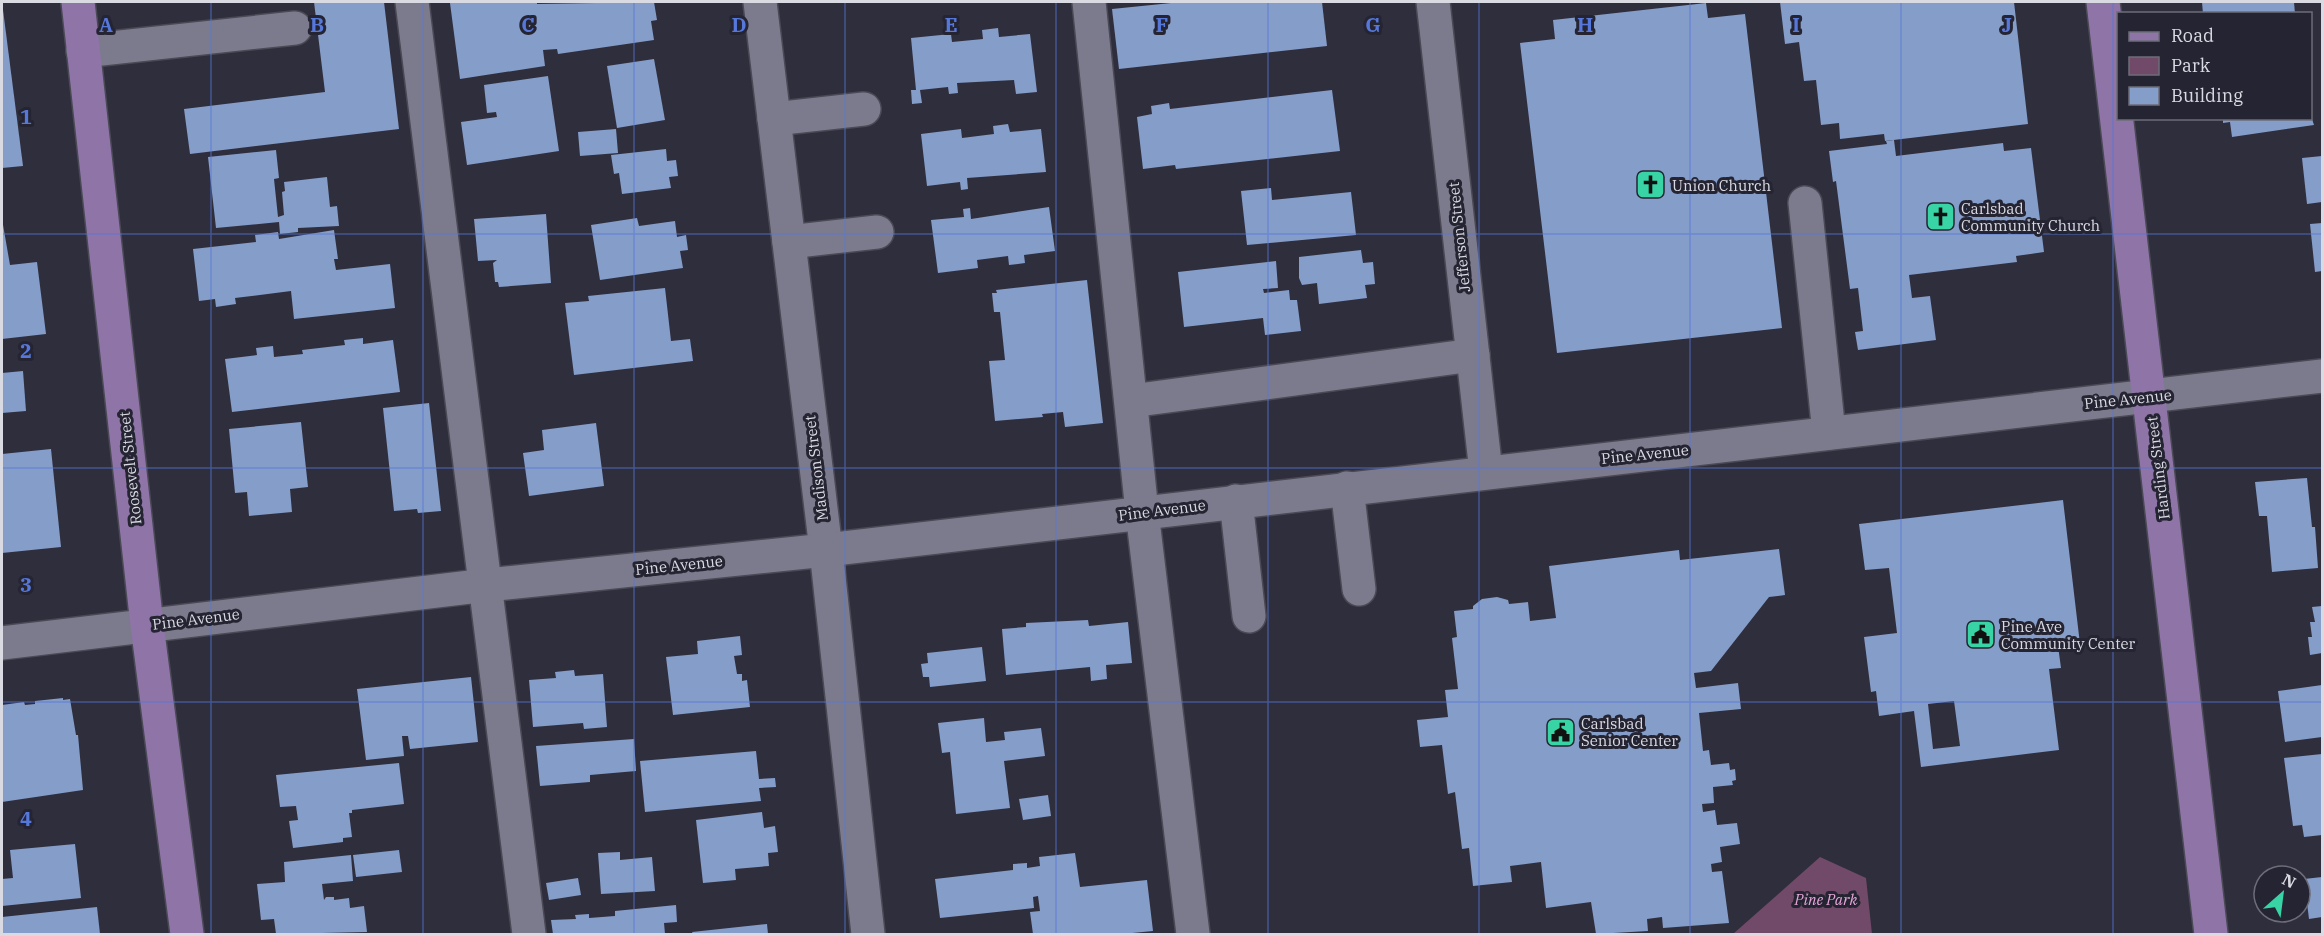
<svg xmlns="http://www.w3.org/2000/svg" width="2324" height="936" font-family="'IBM Plex Serif',serif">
	<rect width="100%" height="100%" fill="#2f2e3d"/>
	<path fill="#714a69" d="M1820,857L1866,878L1872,934H1733Z"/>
	<g fill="#859dc9" fill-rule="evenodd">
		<path d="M2,2L23,166L2,168Z"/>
		<path d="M314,2H384L399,129L190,154L184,109L325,92Z"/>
		<path d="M463,2H537V4L654,2L657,20L651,21L654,40L558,54L557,49L543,50L545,66L460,79L450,3Z"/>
		<path d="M1181,2H1322L1327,46L1119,69L1112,9Z"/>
		<path d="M1780,2H2014L2028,124L1885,141L1884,134L1840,139L1839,123L1821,125L1816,80L1804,81L1799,42L1785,44Z"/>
		<path d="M2202,2H2294L2295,14H2203Z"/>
		<path d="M1706,3L1708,18L1745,14L1782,328L1557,353L1520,43L1555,39L1553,20Z"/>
		<path d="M998,28L999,37L1030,34L1037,92L1016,94L1014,80L957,83L958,93L949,94L948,87L920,90L922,103L912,104L911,90H916L911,38L951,34L952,42L983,39L982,30Z"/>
		<path d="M654,59L665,120L617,128L607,66Z"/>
		<path d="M548,76L559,151L467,165L461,122L497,117L496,112L487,113L484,85Z"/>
		<path d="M1332,90L1340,151L1176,169L1175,165L1143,169L1137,117L1152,114L1151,106L1169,103L1170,109Z"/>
		<path d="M2310,113L2314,125L2232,137L2230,122L2223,123V118H2310Z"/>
		<path d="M1008,124L1010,132L1041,129L1046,172L967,178L968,189L961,190L960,182L927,186L921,134L961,129L962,138L994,134L993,126Z"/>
		<path d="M616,129L618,153L580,156L578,132Z"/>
		<path d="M1894,140L1896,156L2003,143L2004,151L2031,148L2044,252L2016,256L2017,262L1909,275L1912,298L1930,296L1936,340L1858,350L1855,332L1863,331L1858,288L1850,289L1836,181L1833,182L1829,151L1887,144L1886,141Z"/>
		<path d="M666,149L667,161L676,160L678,176L669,177L671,188L622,194L619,173L614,174L611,155Z"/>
		<path d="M276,150L279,178L274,179L278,217L284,215L282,192L285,191L284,182L327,177L330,207L337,206L339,226L298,228V232L280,234L279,222L216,228L208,157Z"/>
		<path d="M2322,156V202L2307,204L2302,158Z"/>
		<path d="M1271,188L1272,200L1351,192L1356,235L1247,245L1241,191Z"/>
		<path d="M1049,207L1055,251L1024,255L1025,263L1009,265L1008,256L977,260L978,268L938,273L931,220L964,217L963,209L970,208L971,219Z"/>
		<path d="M546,214L551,283L499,287L498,282H495L493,263L497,260L478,261L474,219Z"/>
		<path d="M637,218L639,226L675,221L677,237L686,235L688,250L680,251L683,268L600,280L591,225Z"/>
		<path d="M2,219L10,265L37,262L46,334L2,339Z"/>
		<path d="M2322,223V271L2315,272L2310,224Z"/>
		<path d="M334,230L338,259H334L336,270L390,264L395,308L294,319L291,291L235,298L236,304L216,307L215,299L199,301L193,249L256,242L255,235L278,232L279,239Z"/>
		<path d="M1361,250L1363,263L1373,262L1375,284L1365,285L1367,298L1319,304L1317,283L1302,285L1299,278V257Z"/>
		<path d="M1276,261L1278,288L1263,289L1264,293L1289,290L1290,300H1297L1301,331L1265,335L1263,318L1184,327L1178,272Z"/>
		<path d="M1087,280L1103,423L1065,427L1063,412L1042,414L1043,417L995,421L989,361L1005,360L1000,312H994L992,293H997L996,290Z"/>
		<path d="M665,288L671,341L690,339L693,361L574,375L565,303L589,301L588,296Z"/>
		<path d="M363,338V344L393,340L400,392L232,412L225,359L257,355L256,348L273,346L274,357L303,354L302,350L345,345L344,340Z"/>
		<path d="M23,371L26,411L2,413V373Z"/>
		<path d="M429,403L441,511L418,513L417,509L394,511L383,408Z"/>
		<path d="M301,422L308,487L290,489L292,512L249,516L247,492L235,493L229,429Z"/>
		<path d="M596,423L604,486L529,496L523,453L544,450L542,430Z"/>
		<path d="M51,449L61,547L2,553V454Z"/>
		<path d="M2307,478L2312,527H2315L2318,568L2272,572L2267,516H2259L2255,482Z"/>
		<path d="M2063,500L2080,644L2058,646L2061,668L2049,669L2059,750L1921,767L1914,711L1879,716L1876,691L1871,692L1864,637L1897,633L1889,568L1865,570L1859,524ZM1954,701L1960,746L1933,749L1928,704Z"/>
		<path d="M1779,549L1785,595L1769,597L1711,671L1694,673L1696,688L1738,683L1741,709L1699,713L1703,751L1709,750L1711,765L1729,763L1730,770L1735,769L1736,780L1732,781L1733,785L1713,787L1714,803L1702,804L1703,812L1715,810L1717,825L1737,823L1740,844L1720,847L1722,862L1711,864L1712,872L1722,871L1729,923L1663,928L1662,917L1647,919L1648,931L1596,934L1591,902L1546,908L1541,862L1510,866L1512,882L1473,886L1469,848L1462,849L1455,792L1448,794L1442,745L1420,747L1417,720L1448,717L1445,690L1458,689L1452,638L1457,637L1454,611L1473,609V606L1482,599L1497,597L1508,600L1509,604L1528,602L1530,621L1556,618L1549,566L1679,550L1680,560Z"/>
		<path d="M2322,606V653L2310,655L2308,637H2312L2310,622H2315L2312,607Z"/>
		<path d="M1088,620L1089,626L1128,622L1132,663L1106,665L1107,679L1091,681L1090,667L1006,675L1002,629L1026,627V623Z"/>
		<path d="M740,636L742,655L734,656L737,674H742V681L747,680L750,707L673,715L666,657L698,654L697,641Z"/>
		<path d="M982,647L986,681L930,687L929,677H923L921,664L928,663L927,653Z"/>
		<path d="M574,670L575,676L603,674L607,727L584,729L583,723L533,727L529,680L556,678L555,672Z"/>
		<path d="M471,677L478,742L410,749L408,736H402L404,756L366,760L357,689Z"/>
		<path d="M2322,685V737L2285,742L2278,691Z"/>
		<path d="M63,698V700L70,699L76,735H78L83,790L2,802V705L24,702L25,705L35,704V701Z"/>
		<path d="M984,718L986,742L1005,740L1004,732L1041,728L1045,756L1004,761L1010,808L956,814L950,752L942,753L938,723Z"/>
		<path d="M634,739L636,771L590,775V782L540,786L536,746Z"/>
		<path d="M756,751L759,779L775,778L776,787L759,788L761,801L645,812L640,761Z"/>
		<path d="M2322,754V835L2304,837L2302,825L2293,826L2284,758Z"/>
		<path d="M399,763L404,804L352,810V813H349L352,837L343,838V842L293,848L289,821L298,820L296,806L280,807L276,775Z"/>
		<path d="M1048,795L1051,816L1023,820L1019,799Z"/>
		<path d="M762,812L764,828L775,826L778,852L768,853L769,866L735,869L736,880L703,883L696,820Z"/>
		<path d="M75,844L81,898L2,906V879L13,878L10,850Z"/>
		<path d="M399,850L402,872L356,877L353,855Z"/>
		<path d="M620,852V860L652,857L655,891L601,894L598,853Z"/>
		<path d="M1075,853L1080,887L1147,880L1153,931L1122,934H1033L1030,912L1040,911L1038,896L1033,897L1034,908L940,918L935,879L1013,870V864L1027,863V868L1040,866L1039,857Z"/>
		<path d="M351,855L353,881L322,884L324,900L326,897H334V900L349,898L350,908L364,906L367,932L276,934L274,919L261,920L257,884L285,882L284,862Z"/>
		<path d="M2322,877V917L2309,919L2304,879Z"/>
		<path d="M578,878L581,895L549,900L546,883Z"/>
		<path d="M676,905L677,922L664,923L665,934H553L551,920L576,919L575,915L589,914V918L615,916V911Z"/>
		<path d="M97,907L100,934H2V917Z"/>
		<path d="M767,924L768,934H693L692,932Z"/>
	</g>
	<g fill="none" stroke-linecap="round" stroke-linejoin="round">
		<defs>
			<g id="minor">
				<path d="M412,2L529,934"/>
				<path d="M760,2L826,550L868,934"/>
				<path d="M1089,2L1142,512L1193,934"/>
				<path d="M1433,2L1486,472"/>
				<path d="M83,51L295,28"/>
				<path d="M774,119L864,109"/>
				<path d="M1805,203L1829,433"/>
				<path d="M789,242L877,232"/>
				<path d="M1131,401L1473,355"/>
				<path d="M1347,488L1359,589"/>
				<path d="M1236,501L1249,616"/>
				<path d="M2,643L487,585L826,550L2322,376"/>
			</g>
			<g id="major">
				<path d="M78,2L147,625L187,934"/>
				<path d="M2103,2L2211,934"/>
			</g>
		</defs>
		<use href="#minor" stroke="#4a4955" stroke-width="36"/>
		<use href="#major" stroke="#4a4955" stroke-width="36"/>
		<use href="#minor" stroke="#7c7b8d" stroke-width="33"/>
		<use href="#major" stroke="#8e74a7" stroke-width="33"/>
	</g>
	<path fill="none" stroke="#5678db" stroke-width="1.5" stroke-opacity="0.55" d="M211,2V934M423,2V934M634,2V934M845,2V934M1056,2V934M1268,2V934M1479,2V934M1690,2V934M1901,2V934M2113,2V934M2,234H2322M2,468H2322M2,702H2322"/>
	<defs>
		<symbol id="church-square" viewBox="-11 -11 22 22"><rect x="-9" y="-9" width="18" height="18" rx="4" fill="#39d4a5" stroke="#252432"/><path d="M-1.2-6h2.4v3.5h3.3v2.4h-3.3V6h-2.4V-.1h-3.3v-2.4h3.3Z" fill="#111"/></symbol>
		<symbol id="civic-square" viewBox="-11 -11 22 22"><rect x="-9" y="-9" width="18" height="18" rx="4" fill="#39d4a5" stroke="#252432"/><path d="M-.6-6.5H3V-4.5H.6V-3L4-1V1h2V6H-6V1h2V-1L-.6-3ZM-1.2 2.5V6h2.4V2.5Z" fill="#111"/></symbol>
	</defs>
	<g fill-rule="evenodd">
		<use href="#church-square" x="1634" y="168" width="33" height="33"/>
		<use href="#church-square" x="1924" y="200" width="33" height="33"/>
		<use href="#civic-square" x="1964" y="618" width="33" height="33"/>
		<use href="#civic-square" x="1544" y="716" width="33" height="33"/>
	</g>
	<g text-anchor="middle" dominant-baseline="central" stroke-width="6" stroke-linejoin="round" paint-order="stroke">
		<g font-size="15" fill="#dadae3" stroke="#252432" text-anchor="start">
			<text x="1672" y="185">Union Church</text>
			<text x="1961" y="208">Carlsbad<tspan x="1961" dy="17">Community Church</tspan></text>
			<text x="2001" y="626">Pine Ave<tspan x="2001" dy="17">Community Center</tspan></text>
			<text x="1581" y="723">Carlsbad<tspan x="1581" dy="17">Senior Center</tspan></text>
		</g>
		<g font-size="15" fill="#dadae3" stroke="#252432">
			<text transform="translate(1459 237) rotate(-96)">Jefferson Street</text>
			<text transform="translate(2128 399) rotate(-6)">Pine Avenue</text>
			<text transform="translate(1645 454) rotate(-6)">Pine Avenue</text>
			<text transform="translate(130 468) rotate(-96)">Roosevelt Street</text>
			<text transform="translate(816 468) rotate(-97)">Madison Street</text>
			<text transform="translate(2158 468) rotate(-97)">Harding Street</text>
			<text transform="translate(1162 510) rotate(-7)">Pine Avenue</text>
			<text transform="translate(679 565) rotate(-6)">Pine Avenue</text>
			<text transform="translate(196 619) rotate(-7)">Pine Avenue</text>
		</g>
		<g font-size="15" font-style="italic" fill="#e7a6da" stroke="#252432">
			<text x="1826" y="899">Pine Park</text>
		</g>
	</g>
	<g font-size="20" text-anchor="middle" font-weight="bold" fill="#5678db" stroke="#252432" stroke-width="6" stroke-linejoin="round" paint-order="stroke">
		<text x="106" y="32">A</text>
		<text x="317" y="32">B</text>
		<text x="528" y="32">C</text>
		<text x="739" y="32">D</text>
		<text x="951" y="32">E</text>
		<text x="1162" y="32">F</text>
		<text x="1373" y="32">G</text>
		<text x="1585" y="32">H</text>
		<text x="1796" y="32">I</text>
		<text x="2007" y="32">J</text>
		<text x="26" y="124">1</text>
		<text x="26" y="358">2</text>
		<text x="26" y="592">3</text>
		<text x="26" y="826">4</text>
	</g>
	<rect width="2324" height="936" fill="none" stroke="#dadae3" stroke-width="6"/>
	<rect x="2117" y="12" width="195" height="108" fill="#252432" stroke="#6d6d79" stroke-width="1.5"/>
	<rect x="2129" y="32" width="30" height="9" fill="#8e74a7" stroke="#6d6d79" stroke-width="1.5"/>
	<text x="2171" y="42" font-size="18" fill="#dadae3">Road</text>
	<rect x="2129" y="57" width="30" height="18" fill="#714a69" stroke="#6d6d79" stroke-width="1.5"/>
	<text x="2171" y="72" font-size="18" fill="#dadae3">Park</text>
	<rect x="2129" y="87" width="30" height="18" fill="#859dc9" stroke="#6d6d79" stroke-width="1.5"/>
	<text x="2171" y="102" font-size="18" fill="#dadae3">Building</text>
	<g transform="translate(2282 894) rotate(28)"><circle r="28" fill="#252432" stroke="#6d6d79" stroke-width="1.5"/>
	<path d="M0-4.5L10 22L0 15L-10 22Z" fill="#39d4a5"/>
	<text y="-9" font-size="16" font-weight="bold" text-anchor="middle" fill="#dadae3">N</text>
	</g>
</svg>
